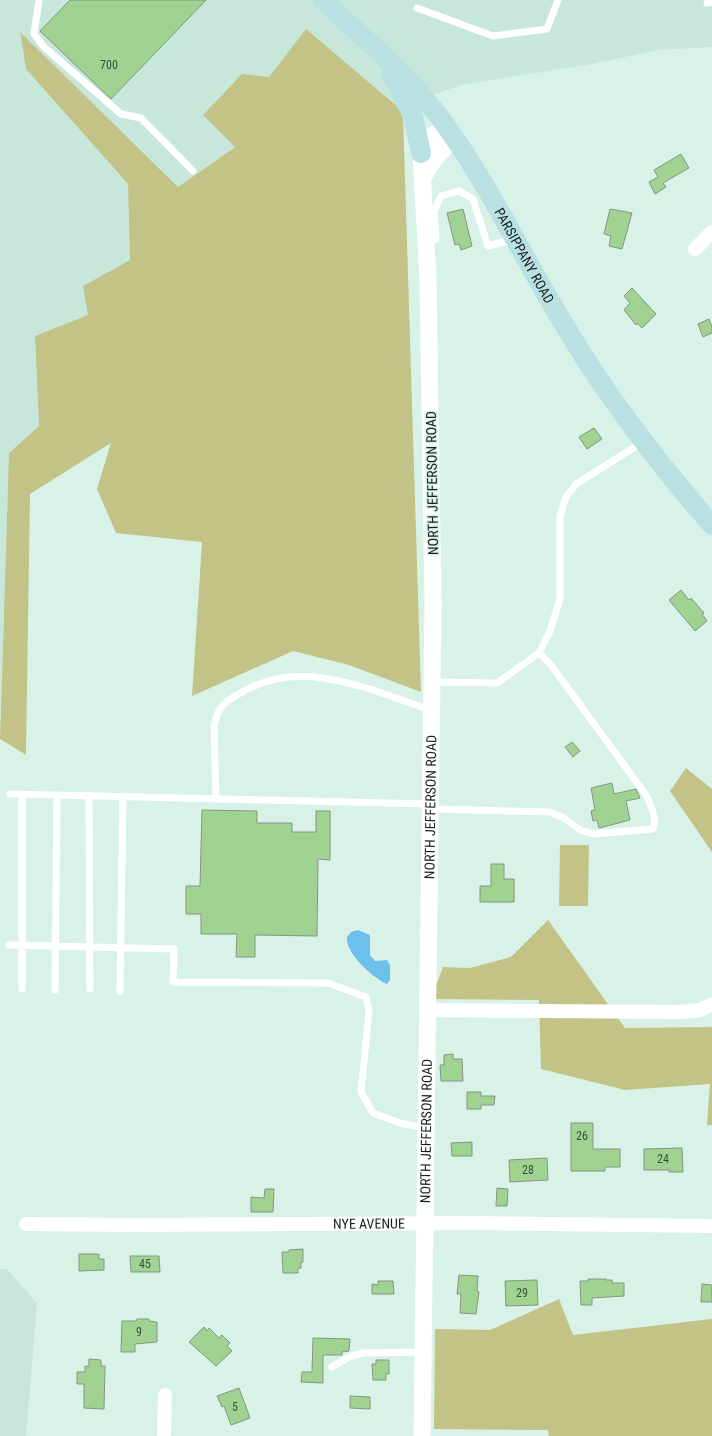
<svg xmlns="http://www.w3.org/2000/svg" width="712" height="1436" font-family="'Roboto Condensed',sans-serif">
	<rect width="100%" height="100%" fill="#d9f2e8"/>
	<g fill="#c6e7da">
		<path d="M0,0H712V47L658,50L592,64L461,85L398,107L306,29L269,78L203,115L236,146L178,187L20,33L26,69L128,184L130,260L83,286L88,315L35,336L39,426L9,453L0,723Z"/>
		<path d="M0,1269H7L37,1303L26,1436H0Z"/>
	</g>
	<g fill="#c3c387">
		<path d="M306,29L398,107L403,114L421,692L349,665L293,651L192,696L202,542L116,533L97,489L111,443L30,494L26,755L0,739L9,453L39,426L35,336L88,315L83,286L130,260L128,184L26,69L20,32L178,187L235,147L203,115L242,74L269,77Z"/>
		<path d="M686,768L712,789V852L670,791Z"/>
		<path d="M560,845H589L588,906H559Z"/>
		<path d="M548,920L625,1028L712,1027V1125H707L710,1084L625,1090L541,1069L539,1000L431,999L443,967L470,968L511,957Z"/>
		<path d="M559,1299L573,1335L712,1319V1436H549L548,1430L434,1429L435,1329L490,1330Z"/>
	</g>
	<path fill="#6cc0eb" d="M358,930L370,935V955L375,961L387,960L390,965V980L387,984C373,978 345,953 347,937L351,932Z"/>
	<g fill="#a0d392" stroke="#879483">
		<path d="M70,0H206L111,99L40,31Z"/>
		<path d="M681,154L689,168L663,183L666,187L655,194L649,182L658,177L654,170Z"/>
		<path d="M463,209L472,246L461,250L459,244L455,245L447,213Z"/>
		<path d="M610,209L632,213L622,249L609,246L611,236L604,234Z"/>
		<path d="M632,288L656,314L642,328L637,323L636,325L624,310L630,303L624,296Z"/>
		<path d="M709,319L712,327V333L703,337L698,324Z"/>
		<path d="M594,428L602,439L587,449L579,437Z"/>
		<path d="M681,590L689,600L691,598L704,613L702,614L707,621L695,631L669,600Z"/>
		<path d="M572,742L580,751L573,757L565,747Z"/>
		<path d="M612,783L614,794L636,789L640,798L626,801L630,820L599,828L597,820L593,821L591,811L595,810L591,788Z"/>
		<path d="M202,810L257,811V823H292V832H316V811H330V860L318,859L317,936L255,935V957H236L237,934H201V914H186V886H200Z"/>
		<path d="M491,864H504V879H514V902H480V886H491Z"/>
		<path d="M453,1054V1059H462L463,1081H441L440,1065H444V1055Z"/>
		<path d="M467,1092H481V1096H495L494,1105H481V1109H467Z"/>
		<path d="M571,1123H593V1149H620V1167H605V1171H571Z"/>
		<path d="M472,1142V1156H452L451,1143Z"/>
		<path d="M682,1148L683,1172H669V1170H644V1149Z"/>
		<path d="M547,1158L548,1180L510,1182L509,1160Z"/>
		<path d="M497,1188L508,1189L507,1206H496Z"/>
		<path d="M265,1189H274L273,1212H251V1197L264,1198Z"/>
		<path d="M303,1249V1262H301V1268H298V1273H283L282,1252H289V1250Z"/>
		<path d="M79,1254H99V1259H104V1270L79,1271Z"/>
		<path d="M130,1256H159L160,1272H131Z"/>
		<path d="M459,1275L478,1276L477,1291L479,1292L476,1314L460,1313L461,1294H457Z"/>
		<path d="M588,1279H606V1280H612V1283H624V1296L592,1298V1305H581L580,1281H588Z"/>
		<path d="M537,1280L538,1305L506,1306L505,1281Z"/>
		<path d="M378,1281H393L394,1294H372V1284L378,1285Z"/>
		<path d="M702,1284L712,1285V1302H701Z"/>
		<path d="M137,1319H149V1321L157,1322V1342L135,1344V1352H121L122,1321H136Z"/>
		<path d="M204,1327L207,1331L209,1328L219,1338L222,1335L230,1343L227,1346L232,1351L216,1366L189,1342Z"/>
		<path d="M313,1338L350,1339L349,1351L342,1352V1355H323V1383L301,1382L302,1372H312Z"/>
		<path d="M89,1359L101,1360V1366H105L104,1409L84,1408V1384H77V1372H85V1366H89Z"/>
		<path d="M376,1360H389V1374H386V1380H373L372,1364H376Z"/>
		<path d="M239,1388L250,1418L231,1425L224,1406L222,1407L217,1396Z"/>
		<path d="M350,1396L370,1397V1409L350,1408Z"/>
	</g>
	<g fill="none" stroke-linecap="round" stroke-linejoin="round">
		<g stroke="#fff" stroke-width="7">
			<path d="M39,0L34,34L44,47L121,114L141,118L193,171"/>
			<path d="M707,3L712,2"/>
			<path d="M417,8L493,36L547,29L558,0"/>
			<path d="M427,244L436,239L434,212L441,196L459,191L473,199L488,246L514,239"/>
			<path d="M432,682L497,683L539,653L550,631L560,599V516L566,497L576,484L643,442"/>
			<path d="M10,794L430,804"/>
			<path d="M89,796L90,989"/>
			<path d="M216,799L214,726C218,705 226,701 244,691C306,657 371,691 431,710"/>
			<path d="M431,809L550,812L564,818L580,830L593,834L653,829C657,817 651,806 646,795L551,665L539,653"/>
			<path d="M9,945L174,949L173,982L328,983L366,997L369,1012L361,1092L373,1113L400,1123L425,1128"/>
			<path d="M22,989V794"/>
			<path d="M55,990L57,795"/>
			<path d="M120,991L123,796"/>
			<path d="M332,1367L351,1356L364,1353L423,1352"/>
		</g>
		<g stroke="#fff" stroke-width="14">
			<path d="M695,249L712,232"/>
			<path d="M427,1010L679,1012L700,1010L712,1004"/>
			<path id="s1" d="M26,1224L135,1225L476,1223L712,1226"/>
			<path d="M164,1436L165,1395"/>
		</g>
		<g stroke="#fff" stroke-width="17">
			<path d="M423,178C432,162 440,150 455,139"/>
			<path id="s2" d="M422,1436L433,602L428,279L421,153L433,135L446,127"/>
		</g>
		<g stroke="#b9e1e3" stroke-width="20">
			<path id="s3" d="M323,0C363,38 408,75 441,119C489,184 523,258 565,326C607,397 658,463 712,525"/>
			<path d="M391,73L413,116L421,153"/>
		</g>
	</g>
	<g text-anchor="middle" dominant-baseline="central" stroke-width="3" stroke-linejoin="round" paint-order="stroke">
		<g font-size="12" fill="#3a4e3b">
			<text x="109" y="65">700</text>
			<text x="582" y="1136">26</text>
			<text x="663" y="1159">24</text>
			<text x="528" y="1170">28</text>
			<text x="145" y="1264">45</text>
			<text x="522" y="1293">29</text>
			<text x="139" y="1332">9</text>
			<text x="235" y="1407">5</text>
		</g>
		<g font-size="14" fill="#18211e" stroke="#d9f2e8">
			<text stroke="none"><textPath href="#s3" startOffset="328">PARSIPPANY ROAD</textPath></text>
			<text transform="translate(432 483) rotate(-91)">NORTH JEFFERSON ROAD</text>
			<text stroke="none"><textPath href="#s2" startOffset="629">NORTH JEFFERSON ROAD</textPath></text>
			<text stroke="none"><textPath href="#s2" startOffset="305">NORTH JEFFERSON ROAD</textPath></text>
			<text stroke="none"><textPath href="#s1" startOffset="343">NYE AVENUE</textPath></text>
		</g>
	</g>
</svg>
